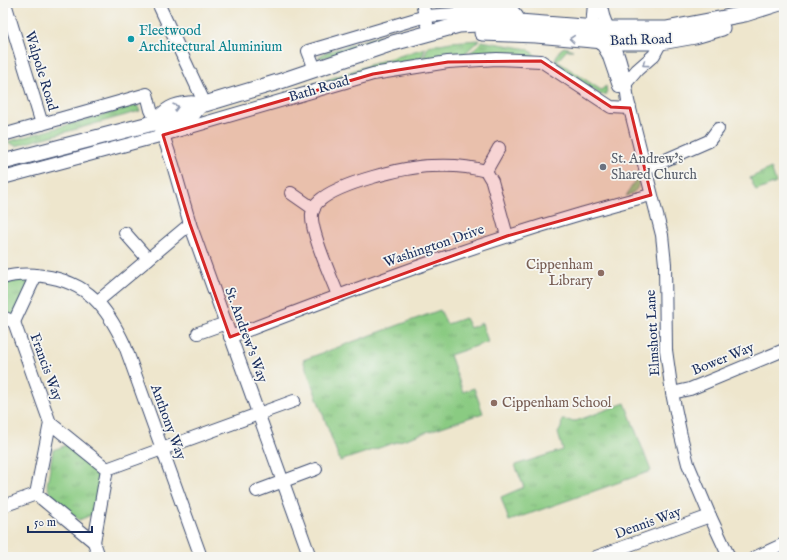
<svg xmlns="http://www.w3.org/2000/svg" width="787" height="560" font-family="'IM FELL English',serif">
	<defs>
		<pattern id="grass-tufts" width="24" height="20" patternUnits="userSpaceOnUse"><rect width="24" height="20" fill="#8acb82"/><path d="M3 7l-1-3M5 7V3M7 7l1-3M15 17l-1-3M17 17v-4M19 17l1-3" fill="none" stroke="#70a56e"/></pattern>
	</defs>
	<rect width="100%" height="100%" fill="#f6f6f2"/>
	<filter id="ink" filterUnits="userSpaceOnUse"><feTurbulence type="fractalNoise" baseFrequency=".025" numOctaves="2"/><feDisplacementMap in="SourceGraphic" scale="8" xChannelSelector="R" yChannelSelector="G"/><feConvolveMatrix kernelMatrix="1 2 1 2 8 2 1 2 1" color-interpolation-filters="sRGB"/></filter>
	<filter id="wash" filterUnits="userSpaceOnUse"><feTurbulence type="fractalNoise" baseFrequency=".012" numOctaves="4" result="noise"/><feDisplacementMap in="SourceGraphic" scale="16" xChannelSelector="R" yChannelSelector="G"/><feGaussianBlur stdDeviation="0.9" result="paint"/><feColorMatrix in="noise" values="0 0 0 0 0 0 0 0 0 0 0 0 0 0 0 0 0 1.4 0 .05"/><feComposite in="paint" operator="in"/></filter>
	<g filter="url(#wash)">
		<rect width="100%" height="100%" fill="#eee6cd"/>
		<g fill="url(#grass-tufts)" stroke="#527d70">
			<path d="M379,36V39L332,56L319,58L318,57L324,53Z"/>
			<path d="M479,40L459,59L422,63L428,46L451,42Z"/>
			<path d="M482,41L528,49L538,58H465Z"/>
			<path d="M564,47L573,50H567L557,61L601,90L606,86L607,94L601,95L555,67L557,61L555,59L560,50Z"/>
			<path d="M425,48L420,64L263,102L381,61Z"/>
			<path d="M137,105L140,111L16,146L7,142Z"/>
			<path d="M771,168L776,183L756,191L750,178Z"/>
			<path d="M639,174C640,187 637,192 626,196Z"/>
			<path d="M27,278L31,281L15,317L3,312V284Z"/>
			<path d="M440,310L447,324L465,318L470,328L482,323L488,342L450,355L463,392L474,388L483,413L340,461L303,360Z"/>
			<path d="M625,403L651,471L509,521L501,497L524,487L515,465L563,450L558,433L561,428L562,420L576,421Z"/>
			<path d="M72,443C107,473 105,468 96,513L79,520L51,496L47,485L53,450Z"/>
		</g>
	</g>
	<g filter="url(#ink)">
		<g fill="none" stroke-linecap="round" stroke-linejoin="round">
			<defs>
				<g id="minor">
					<path d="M5,3L42,124"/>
					<path d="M158,3L205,104"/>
					<path d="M422,3L427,23"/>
					<path d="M594,3L592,28L608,54L619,86"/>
					<path d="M600,3C602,9 602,15 605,21C616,47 625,72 628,101L662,235L665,264L666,350L672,393L681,436L688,464L710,516L729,557"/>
					<path d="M315,69L308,51L426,16L512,10L517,16L519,22"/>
					<path d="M626,83L637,70L654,55L661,42"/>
					<path d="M3,135L147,94L151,110L163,135L173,165L190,224L310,557"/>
					<path d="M645,169L709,141L718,129"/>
					<path d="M486,171L499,148"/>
					<path d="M3,178L163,135L373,74L448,62L497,59L541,61L611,107L630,108"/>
					<path d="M291,193L314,209"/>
					<path d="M125,233L148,259"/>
					<path d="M3,278C15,274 30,274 43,276C88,282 107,307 125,346L201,557"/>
					<path d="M338,295C331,277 310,231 312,214C313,210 315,204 319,201C339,183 404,167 431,166C449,165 469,166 486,171L492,181L507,236"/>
					<path d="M98,301L190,224"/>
					<path d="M3,317L14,322"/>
					<path d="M14,322L50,423"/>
					<path d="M14,322L36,275"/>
					<path d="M198,333L226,323"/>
					<path d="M230,337C368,284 507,231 651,195"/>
					<path d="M672,393L690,389L784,350"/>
					<path d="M50,423L107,469L94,542L36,494Z"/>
					<path d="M107,469L294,401"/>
					<path d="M257,491L316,469"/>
					<path d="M3,506L36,494"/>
					<path d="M94,542L99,557"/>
					<path d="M596,557L710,516"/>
					<path d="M756,557L784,544"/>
				</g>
				<g id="major">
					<path d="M482,33L536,35L615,42H661L695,36L722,28"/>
					<path d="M157,122C165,110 174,105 189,104C194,103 199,106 205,104L278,82L393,43L459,25L519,22L609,29H666L745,14L780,3"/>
					<path d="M3,162L157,122L168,121L192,115L200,105"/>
				</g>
			</defs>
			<use href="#minor" stroke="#3b4a6f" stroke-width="14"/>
			<use href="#major" stroke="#3b4a6f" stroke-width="17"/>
			<use href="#minor" stroke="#fff" stroke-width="12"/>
			<use href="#major" stroke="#fff" stroke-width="15"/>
		</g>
		<defs><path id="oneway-chevron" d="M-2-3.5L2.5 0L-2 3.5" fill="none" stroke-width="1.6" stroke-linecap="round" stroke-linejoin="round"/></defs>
		<g stroke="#8d97ae">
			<use href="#oneway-chevron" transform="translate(572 39) rotate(-175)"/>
			<use href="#oneway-chevron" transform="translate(645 64) rotate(143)"/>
			<use href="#oneway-chevron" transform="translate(176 107) rotate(-16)"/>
		</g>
	</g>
	<path fill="#d62828" fill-opacity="0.2" stroke="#d62828" stroke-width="3" stroke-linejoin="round" d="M541,61L611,107L630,108L651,195L507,236L230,337L190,224L163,135L373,74L448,62Z"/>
	<circle fill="#0f9aa8" stroke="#f6f6f2" stroke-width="1.5" cx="131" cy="39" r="4"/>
	<circle fill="#6b7280" stroke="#f6f6f2" stroke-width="1.5" cx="603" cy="167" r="4"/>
	<g fill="#8d6e63" stroke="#f6f6f2" stroke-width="1.5">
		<circle cx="601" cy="273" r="4"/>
		<circle cx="494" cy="403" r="4"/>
	</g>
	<g text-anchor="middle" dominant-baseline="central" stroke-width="3.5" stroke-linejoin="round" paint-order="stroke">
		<g font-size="14" fill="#0d838f" stroke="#f6f6f2" text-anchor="start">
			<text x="139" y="31">Fleetwood<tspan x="139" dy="16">Architectural Aluminium</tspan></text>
		</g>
		<g font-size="14" fill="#1b2f5e" stroke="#f6f6f2">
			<text transform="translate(641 40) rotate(-2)">Bath Road</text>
			<text transform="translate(41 71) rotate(73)">Walpole Road</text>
			<text transform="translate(319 89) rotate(-16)">Bath Road</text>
			<text transform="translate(434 246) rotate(-19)">Washington Drive</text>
			<text transform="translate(653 333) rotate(-93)">Elmshott Lane</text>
			<text transform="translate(246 335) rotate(70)">St. Andrew's Way</text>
			<text transform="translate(723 359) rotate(-22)">Bower Way</text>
			<text transform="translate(46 367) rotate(70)">Francis Way</text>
			<text transform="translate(168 422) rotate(70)">Anthony Way</text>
			<text transform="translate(648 523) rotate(-20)">Dennis Way</text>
		</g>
		<g font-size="14" fill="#5b616d" stroke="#f6f6f2" text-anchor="start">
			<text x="611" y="159">St. Andrew's<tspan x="611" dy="16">Shared Church</tspan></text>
		</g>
		<g font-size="14" fill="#785e54" stroke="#f6f6f2" text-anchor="end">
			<text x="593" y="265">Cippenham<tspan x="593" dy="16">Library</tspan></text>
			<text x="502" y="403" text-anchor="start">Cippenham School</text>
		</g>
	</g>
	<rect width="787" height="560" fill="none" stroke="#f6f6f2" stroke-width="16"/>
	<path d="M28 526v6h64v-6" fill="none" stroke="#1b2f5e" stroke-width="2"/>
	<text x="34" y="526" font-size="12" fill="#1b2f5e" stroke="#f6f6f2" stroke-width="3" paint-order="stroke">50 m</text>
</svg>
